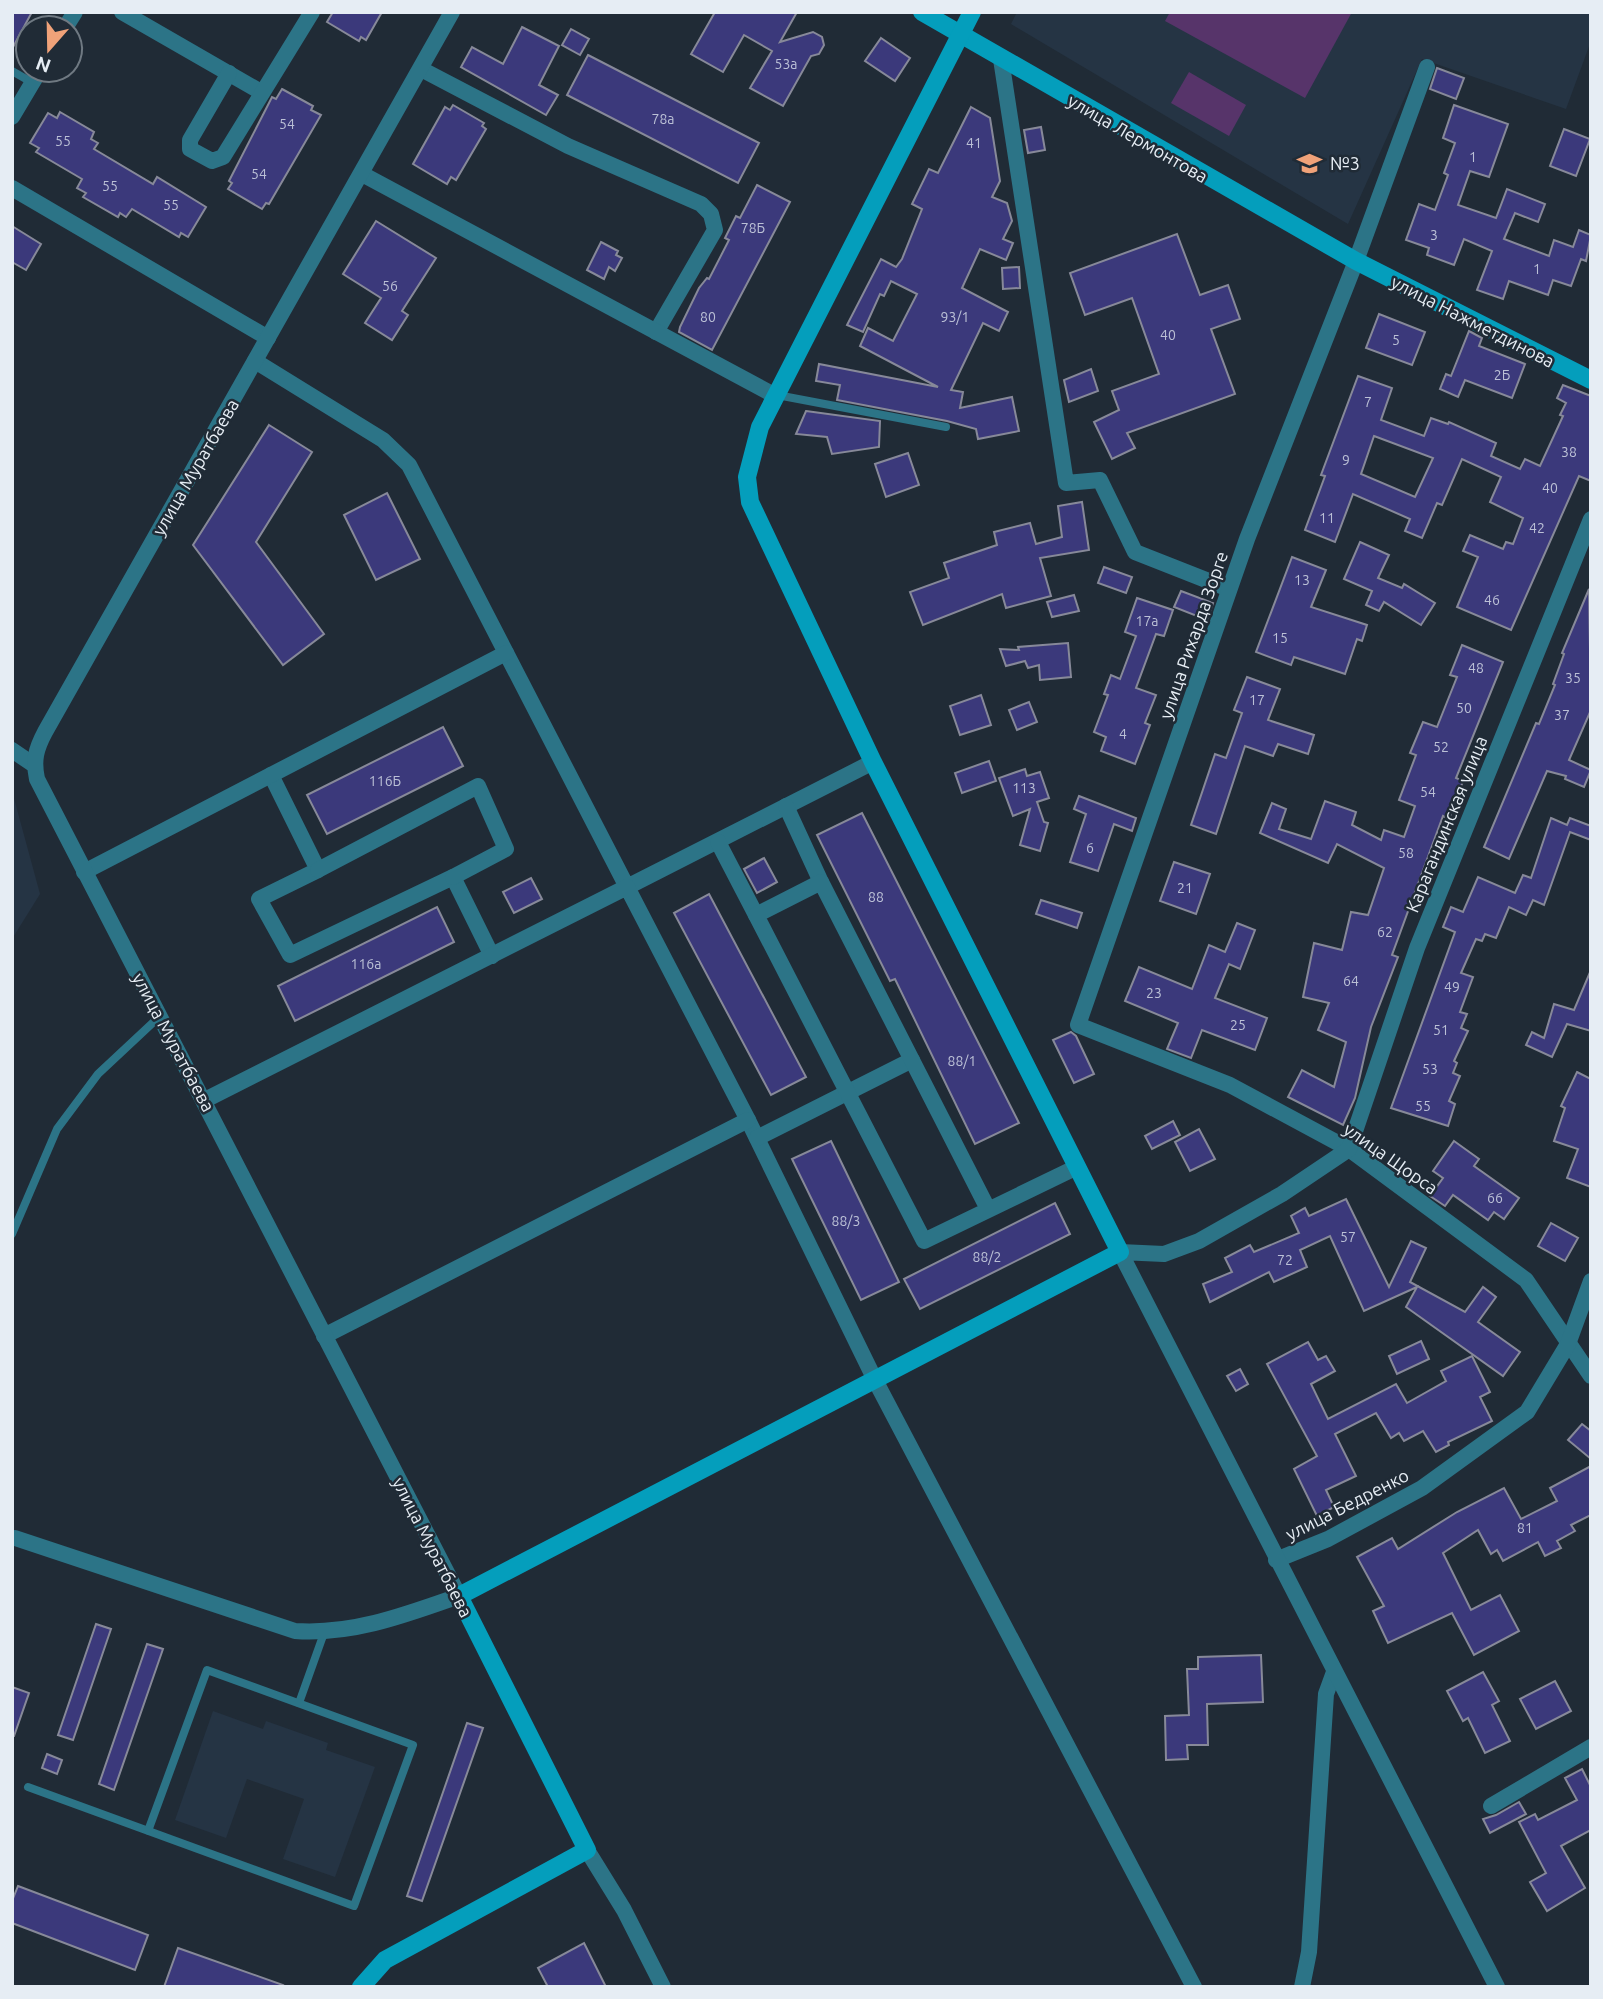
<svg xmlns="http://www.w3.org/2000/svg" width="1603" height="1999" font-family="Ubuntu,sans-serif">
	<rect width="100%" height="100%" fill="#202b36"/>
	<g fill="#253444">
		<path d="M1017,12H1591V41L1566,109L1422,59L1348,224L1011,24Z"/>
		<path d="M12,791L40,894L12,939Z"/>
		<path d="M213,1711L263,1729L266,1721L328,1743L326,1750L375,1767L335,1877L283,1859L304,1799L247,1779L226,1838L175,1820Z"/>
	</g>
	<g fill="#57346a">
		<path d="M1170,12H1352L1305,98L1165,21Z"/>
		<path d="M1189,72L1246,105L1229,136L1171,103Z"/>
	</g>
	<g fill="#3b397b" stroke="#878999" stroke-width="2" fill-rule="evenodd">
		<path d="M12,12H32L12,49Z"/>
		<path d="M333,12H382L366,40L361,37L359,41L327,22Z"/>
		<path d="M715,12H797L780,42L813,32L822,37L824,45L819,54L811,56L783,106L750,88L772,51L744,35L723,72L691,54Z"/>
		<path d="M522,27L559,46L539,85L558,95L546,115L461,67L472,47L503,64Z"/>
		<path d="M571,29L589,39L580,55L562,45Z"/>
		<path d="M881,38L910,58L895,81L865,61Z"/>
		<path d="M588,55L759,143L738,183L567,95Z"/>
		<path d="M1437,68L1464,78L1456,99L1430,89Z"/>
		<path d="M282,89L313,106L311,110L321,115L269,204L266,203L262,209L228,189L232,183L229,181L269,103L272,97L276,99Z"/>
		<path d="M453,105L484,123L482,126L486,129L456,180L451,177L447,184L413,164L445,107L450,110Z"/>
		<path d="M1454,105L1508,124L1489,177L1470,171L1458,205L1496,218L1507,189L1545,204L1538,222L1515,213L1504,239L1549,256L1554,240L1573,247L1579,230L1591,235L1586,261L1581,259L1571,286L1553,280L1548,295L1509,281L1503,299L1477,290L1492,251L1464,239L1454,265L1427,255L1429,248L1406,240L1419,204L1435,210L1448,175L1444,173L1455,143L1443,138Z"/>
		<path d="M971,107L990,118L1000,181L992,197L1007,203L1012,221L1003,239L1013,243L1006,260L980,249L962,288L1008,312L999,331L983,323L951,390L963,392L960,408L1012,397L1019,431L978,439L976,429L947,421L837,400L840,385L816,381L819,364L938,387L860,346L868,328L893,341L917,294L891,281L884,296L880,294L863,332L847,325L881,259L896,267L902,259L922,209L912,204L929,169L938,173Z"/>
		<path d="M60,112L94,132L91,139L98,143L94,149L153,184L157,177L206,207L188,237L181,233L179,237L132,209L126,217L120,213L118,217L83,197L86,193L77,188L82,179L36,152L39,148L30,143L48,113L57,118Z"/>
		<path d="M1041,127L1045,150L1028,153L1024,130Z"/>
		<path d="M1564,129L1590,139L1576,176L1550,166Z"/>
		<path d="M757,185L790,202L712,350L679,332L680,327L699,288L707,278L709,279L729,240L725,238L736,216L740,218Z"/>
		<path d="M376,221L436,258L402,311L408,315L392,340L365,323L381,298L343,274Z"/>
		<path d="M12,226L41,244L26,270L12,262Z"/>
		<path d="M1177,234L1200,295L1228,285L1240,319L1211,329L1235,394L1127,433L1135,448L1112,459L1094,422L1119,410L1112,391L1159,374L1132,298L1085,315L1070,273Z"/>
		<path d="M601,242L618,251L616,255L622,258L615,271L609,267L604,279L587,270Z"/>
		<path d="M1019,267L1020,288L1003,289L1002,268Z"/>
		<path d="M1379,314L1425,332L1412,365L1366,348Z"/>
		<path d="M1469,331L1482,338L1479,346L1525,364L1512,398L1465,380L1458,397L1440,389L1446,374L1451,376Z"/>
		<path d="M1091,369L1098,391L1069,402L1064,380Z"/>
		<path d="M1358,376L1392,388L1381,420L1424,436L1431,418L1448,424L1449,422L1496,443L1491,456L1520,469L1525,459L1540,466L1563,416L1560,415L1566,403L1557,398L1563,385L1591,396V481L1579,476L1511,630L1457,607L1478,557L1463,551L1470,535L1503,549L1506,542L1513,544L1523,518L1490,502L1501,477L1462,459L1442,505L1437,503L1422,538L1405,531L1410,519L1353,494L1335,542L1305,530L1325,476L1321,475ZM1374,436L1433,458L1415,497L1361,474Z"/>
		<path d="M806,411L880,421L879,447L832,454L827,437L796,434Z"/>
		<path d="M269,425L312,452L256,542L324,634L283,665L193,545Z"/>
		<path d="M908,453L919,485L886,497L875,464Z"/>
		<path d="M387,493L420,559L376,580L344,515Z"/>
		<path d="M1082,502L1089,550L1040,558L1051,596L1006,608L1002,594L923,625L910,592L949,578L944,563L997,545L994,532L1030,523L1036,544L1062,537L1058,506Z"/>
		<path d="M1360,542L1389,555L1378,578L1402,588L1404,584L1435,603L1421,625L1384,602L1379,611L1366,605L1372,591L1344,579Z"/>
		<path d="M1292,557L1326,570L1311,607L1367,625L1362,641L1357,639L1345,674L1294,657L1291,665L1256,652Z"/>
		<path d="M1104,567L1132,577L1126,593L1098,583Z"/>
		<path d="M1589,589L1591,710L1569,760L1591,770L1584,787L1565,779L1566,776L1547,771L1509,859L1484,847L1536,723L1539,724L1555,685L1553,684L1564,654L1562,653Z"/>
		<path d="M1181,591L1213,603L1207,620L1174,607Z"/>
		<path d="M1074,595L1079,611L1052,617L1047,602Z"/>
		<path d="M1137,598L1173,610L1164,636L1156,634L1136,688L1156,695L1145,723L1150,725L1135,764L1101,751L1106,737L1094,732L1108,695L1104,694L1111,675L1120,679L1136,636L1125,632Z"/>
		<path d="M1068,643L1071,677L1040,680L1039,665L1028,668L1025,661L1006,666L1000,649L1019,650L1018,647Z"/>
		<path d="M1462,645L1503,662L1456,778L1463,781L1449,819L1443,816L1392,955L1398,957L1371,1027L1355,1098L1343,1125L1288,1097L1302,1070L1334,1087L1346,1042L1318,1030L1329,1003L1303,997L1314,943L1342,950L1351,912L1368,915L1384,868L1337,844L1328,863L1260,833L1272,803L1286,809L1279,829L1311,839L1325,801L1356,812L1352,825L1381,840L1384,830L1404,837L1415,806L1399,800L1416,755L1410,753L1423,722L1437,727L1457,677L1450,675Z"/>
		<path d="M1247,677L1280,689L1268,720L1314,735L1308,754L1278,744L1273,756L1245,746L1216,834L1191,825L1215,754L1226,758L1242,713L1234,710Z"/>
		<path d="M981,695L991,725L960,735L950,706Z"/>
		<path d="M1029,702L1037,722L1017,730L1009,710Z"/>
		<path d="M443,727L463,766L327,834L307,795Z"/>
		<path d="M989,761L996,781L962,793L955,773Z"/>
		<path d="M1025,769L1027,776L1040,772L1049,798L1037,802L1044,822L1048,823L1040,851L1020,845L1030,809L1013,816L999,778Z"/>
		<path d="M1079,796L1136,818L1132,831L1114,824L1098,871L1070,862L1086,814L1074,809Z"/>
		<path d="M862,813L1019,1123L975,1144L895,979L890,981L817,835Z"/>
		<path d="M1551,818L1567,825L1570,818L1591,826V840L1570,832L1544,905L1533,900L1526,915L1509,907L1496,938L1485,934L1482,941L1476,939L1461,973L1473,977L1460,1012L1467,1014L1461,1028L1468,1031L1454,1061L1457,1063L1453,1073L1460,1076L1449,1101L1455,1104L1448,1126L1391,1108L1455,932L1443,927L1451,907L1463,912L1478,877L1515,893L1523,875L1531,878Z"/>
		<path d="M764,858L777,882L757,893L744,869Z"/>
		<path d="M1174,862L1210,874L1196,914L1160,901Z"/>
		<path d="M531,878L542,899L514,913L503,892Z"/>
		<path d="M709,894L806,1077L771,1095L674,913Z"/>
		<path d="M1041,900L1082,913L1077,928L1036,914Z"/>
		<path d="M437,907L454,942L295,1021L278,986Z"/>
		<path d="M1237,923L1255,930L1240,969L1229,964L1215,998L1267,1018L1255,1050L1202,1030L1191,1058L1167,1049L1178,1023L1125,1001L1139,967L1192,989L1209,945L1225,952Z"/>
		<path d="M1591,970V1031L1567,1024L1552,1057L1526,1045L1532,1032L1544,1038L1554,1004L1574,1010Z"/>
		<path d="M1071,1032L1076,1036L1094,1074L1074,1083L1053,1040Z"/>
		<path d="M1577,1072L1591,1079V1187L1567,1178L1578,1149L1554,1141L1565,1108L1561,1106Z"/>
		<path d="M1173,1121L1180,1135L1152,1149L1145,1136Z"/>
		<path d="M1199,1129L1215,1159L1190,1171L1175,1142Z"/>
		<path d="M831,1141L899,1282L861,1300L792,1159Z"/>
		<path d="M1454,1141L1479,1159L1474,1166L1519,1198L1504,1219L1494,1212L1488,1220L1453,1195L1445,1206L1430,1196L1443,1178L1433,1171Z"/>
		<path d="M1346,1199L1389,1287L1411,1241L1426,1248L1410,1282L1465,1312L1483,1287L1496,1297L1478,1322L1520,1352L1503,1376L1406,1307L1417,1287L1364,1311L1330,1236L1300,1250L1307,1267L1274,1282L1269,1272L1210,1302L1203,1284L1232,1272L1225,1258L1250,1245L1254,1252L1299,1233L1291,1216L1305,1208L1309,1216Z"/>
		<path d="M1055,1203L1070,1234L920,1309L904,1279Z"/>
		<path d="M1551,1223L1578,1238L1565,1261L1538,1246Z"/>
		<path d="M1421,1341L1429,1359L1397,1374L1389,1356Z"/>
		<path d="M1308,1342L1318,1360L1326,1356L1335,1371L1311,1384L1328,1419L1396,1384L1407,1403L1446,1381L1441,1371L1472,1356L1490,1392L1480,1397L1492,1421L1448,1442L1449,1445L1436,1452L1423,1431L1404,1441L1399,1433L1391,1438L1376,1413L1335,1434L1356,1476L1326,1490L1334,1507L1317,1516L1294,1469L1317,1456L1267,1364Z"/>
		<path d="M1240,1369L1248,1384L1236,1391L1227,1376Z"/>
		<path d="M1582,1424L1591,1431V1459L1568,1440Z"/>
		<path d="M1591,1466V1515L1571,1525L1575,1531L1557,1541L1561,1548L1545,1556L1538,1542L1503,1561L1497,1550L1491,1554L1478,1530L1443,1553L1471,1610L1500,1595L1519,1631L1474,1655L1452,1613L1388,1643L1373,1611L1384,1606L1357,1557L1392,1538L1398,1549L1457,1512L1504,1488L1521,1519L1557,1501L1550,1488Z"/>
		<path d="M96,1624L111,1629L73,1740L58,1735Z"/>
		<path d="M147,1644L163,1649L114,1790L99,1784Z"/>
		<path d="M1261,1655L1263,1702L1207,1704L1208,1745H1187L1188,1759L1166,1760L1165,1716L1189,1715L1187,1669H1198V1657Z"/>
		<path d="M1483,1672L1499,1701L1492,1705L1510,1741L1485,1753L1468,1718L1463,1721L1447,1691Z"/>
		<path d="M1555,1681L1571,1711L1536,1729L1520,1699Z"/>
		<path d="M12,1687L29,1693L14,1736H12Z"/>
		<path d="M467,1723L483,1728L422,1901L407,1896Z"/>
		<path d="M47,1754L62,1760L57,1774L42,1768Z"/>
		<path d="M1582,1769L1591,1787V1830L1561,1846L1585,1888L1547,1911L1530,1882L1546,1873L1519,1822L1535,1814L1538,1820L1577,1800L1565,1778Z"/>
		<path d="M1519,1802L1526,1814L1490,1833L1483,1819L1496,1815Z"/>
		<path d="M18,1886L148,1935L135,1970L12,1923V1901Z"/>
		<path d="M584,1943L606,1987H548L538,1968Z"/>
		<path d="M178,1948L283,1985L282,1987H164Z"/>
	</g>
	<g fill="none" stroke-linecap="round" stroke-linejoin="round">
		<g stroke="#2c7487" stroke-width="8">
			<path d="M12,71L33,83"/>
			<path d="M777,395L946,427"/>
			<path d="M12,1234L57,1129L98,1074L160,1016"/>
			<path d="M299,1703L324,1633"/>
			<path d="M28,1787L354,1906L413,1745L207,1670L148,1831"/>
		</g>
		<g stroke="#2c7487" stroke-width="16">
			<path d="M122,12L261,92"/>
			<path d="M65,28L75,12"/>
			<path d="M1001,59L1066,483L1100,480L1135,552L1229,589"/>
			<path d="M1427,67L1356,261L1247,539L1078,1025L1230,1085L1349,1149L1526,1280L1591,1376"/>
			<path d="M421,69L568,146L701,204L711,214L715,230L656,332"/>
			<path d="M229,73L190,140V149L212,161L223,157L312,12"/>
			<path d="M12,117L40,70"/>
			<path d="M362,174L774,395"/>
			<path d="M12,188L268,338"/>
			<path d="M255,361L383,440L409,465L627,887L873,762"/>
			<path d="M12,750L34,765"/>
			<path d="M271,775L318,870L259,899L290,955L453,877L492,956"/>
			<path d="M786,806L821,882"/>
			<path d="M718,842L756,915"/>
			<path d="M318,870L478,786L506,849L453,877"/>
			<path d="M84,872L506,653"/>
			<path d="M205,1100L627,887L748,1120L875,1380L1194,1987"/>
			<path d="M757,1138L912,1060"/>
			<path d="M988,1209L821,882L756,915L924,1241L1077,1167"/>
			<path d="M324,1336L748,1120"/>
			<path d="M15,1538L295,1631C352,1635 405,1615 459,1596L37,779C33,760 36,749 45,732L452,12"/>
			<path d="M1276,1560L1328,1539L1422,1488L1527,1412L1568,1344L1591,1281"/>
			<path d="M1491,1806L1591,1747"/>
			<path d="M587,1850L624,1910L663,1987"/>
			<path d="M1302,1987L1309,1952L1326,1694L1334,1672"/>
			<path d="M1497,1987L1120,1252L1164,1254L1199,1241L1282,1194L1349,1149L1417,948L1591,519"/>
		</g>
		<g stroke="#049ebc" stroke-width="18">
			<path d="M922,12L1356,261L1591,380"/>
			<path d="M361,1987L385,1960L587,1850L459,1596L1120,1252L873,762L750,502L747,477L760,427L972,12"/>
		</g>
	</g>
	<defs>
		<symbol id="school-bare" viewBox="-9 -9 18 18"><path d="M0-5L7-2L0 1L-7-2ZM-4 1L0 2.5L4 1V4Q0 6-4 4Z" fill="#f0a279" stroke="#202b36" stroke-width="2.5" paint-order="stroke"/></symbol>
	</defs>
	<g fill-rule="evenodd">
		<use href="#school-bare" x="1292" y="146" width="35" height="35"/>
	</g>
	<g text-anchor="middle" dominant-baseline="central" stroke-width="5" stroke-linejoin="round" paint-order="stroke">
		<g font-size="14" fill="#bbc0d6">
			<text x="786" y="64">53а</text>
			<text x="663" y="119">78а</text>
			<text x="287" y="124">54</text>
			<text x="63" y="141">55</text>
			<text x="974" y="143">41</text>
			<text x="1473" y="157">1</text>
			<text x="259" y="174">54</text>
			<text x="110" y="186">55</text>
			<text x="171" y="205">55</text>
			<text x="753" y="228">78Б</text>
			<text x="1434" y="235">3</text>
			<text x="1537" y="269">1</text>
			<text x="390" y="286">56</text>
			<text x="708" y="317">80</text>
			<text x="955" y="317">93/1</text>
			<text x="1168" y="335">40</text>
			<text x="1396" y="340">5</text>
			<text x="1502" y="375">2Б</text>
			<text x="1368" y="402">7</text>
			<text x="1569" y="452">38</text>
			<text x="1346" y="460">9</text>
			<text x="1550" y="488">40</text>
			<text x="1327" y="518">11</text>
			<text x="1537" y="528">42</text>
			<text x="1302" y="580">13</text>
			<text x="1492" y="600">46</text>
			<text x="1147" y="621">17а</text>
			<text x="1280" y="638">15</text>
			<text x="1476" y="668">48</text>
			<text x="1573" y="678">35</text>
			<text x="1257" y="700">17</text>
			<text x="1464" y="708">50</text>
			<text x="1562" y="715">37</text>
			<text x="1123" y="734">4</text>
			<text x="1441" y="747">52</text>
			<text x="385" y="781">116Б</text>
			<text x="1024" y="788">113</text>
			<text x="1428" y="792">54</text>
			<text x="1090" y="848">6</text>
			<text x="1406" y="853">58</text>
			<text x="1185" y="888">21</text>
			<text x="876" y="897">88</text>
			<text x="1385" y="932">62</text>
			<text x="366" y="964">116а</text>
			<text x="1351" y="981">64</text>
			<text x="1452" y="987">49</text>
			<text x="1154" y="993">23</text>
			<text x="1238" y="1025">25</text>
			<text x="1441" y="1030">51</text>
			<text x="962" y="1061">88/1</text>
			<text x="1430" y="1069">53</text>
			<text x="1423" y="1106">55</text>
			<text x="1495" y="1198">66</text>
			<text x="846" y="1221">88/3</text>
			<text x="1348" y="1237">57</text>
			<text x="987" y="1257">88/2</text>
			<text x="1285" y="1260">72</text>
			<text x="1525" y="1528">81</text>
		</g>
		<g font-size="18" fill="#e6edf4" stroke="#202b36">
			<text transform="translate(1138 138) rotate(30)">улица Лермонтова</text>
			<text transform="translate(1473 321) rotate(27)">улица Нажметдинова</text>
			<text transform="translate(195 467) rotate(-60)">улица Муратбаева</text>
			<text transform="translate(1193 635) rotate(-71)">улица Рихарда Зорге</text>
			<text transform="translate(1446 824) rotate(-68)">Карагандинская улица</text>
			<text transform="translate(174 1042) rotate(62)">улица Муратбаева</text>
			<text transform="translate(1391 1158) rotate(35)">улица Щорса</text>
			<text transform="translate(1347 1504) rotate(-27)">улица Бедренко</text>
			<text transform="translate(433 1547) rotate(63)">улица Муратбаева</text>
		</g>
		<g font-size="18" fill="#e6edf4" stroke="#202b36" text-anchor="start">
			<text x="1330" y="163">№3</text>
		</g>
	</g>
	<rect width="1603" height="1999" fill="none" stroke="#e6edf4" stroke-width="28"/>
	<g transform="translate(49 49) rotate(200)"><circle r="33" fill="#202b36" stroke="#6f7982" stroke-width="2"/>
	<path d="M0-5L12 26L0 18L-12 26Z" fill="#f0a279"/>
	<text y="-10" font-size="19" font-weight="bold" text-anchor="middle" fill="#e6edf4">N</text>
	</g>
</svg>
